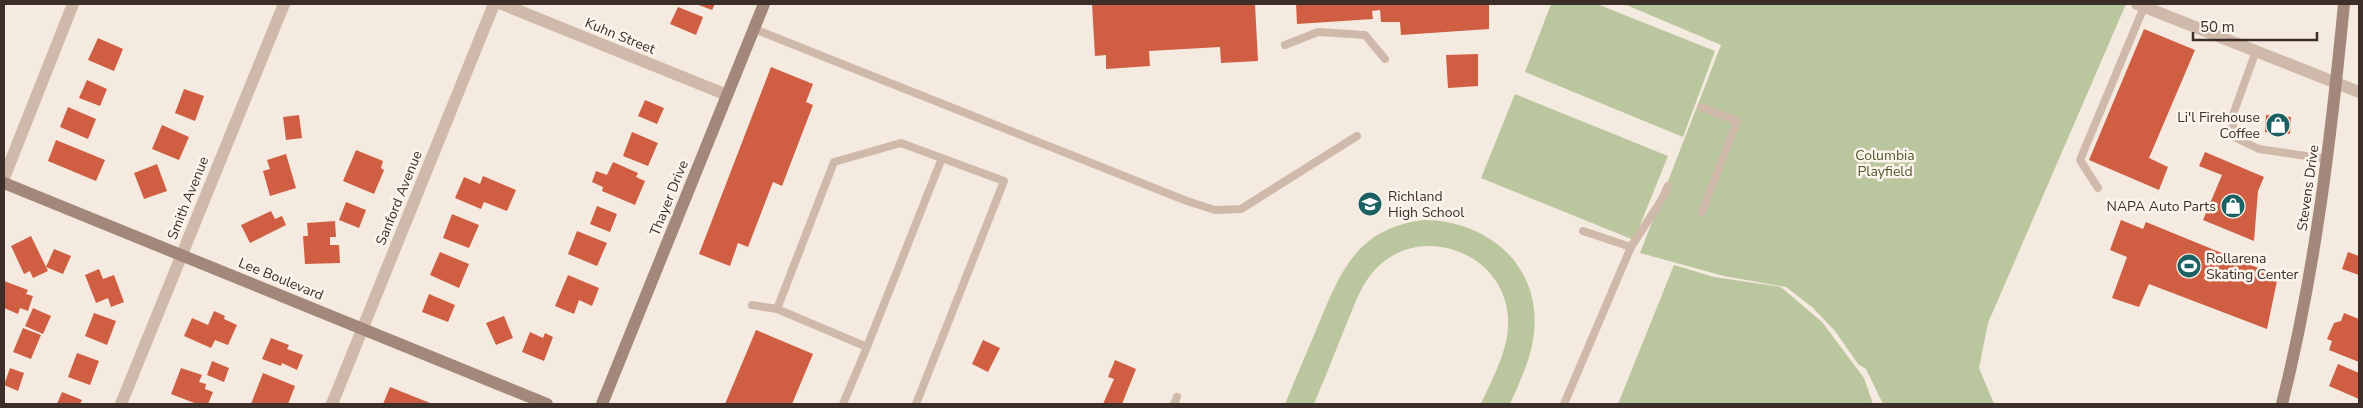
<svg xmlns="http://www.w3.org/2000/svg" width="2363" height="408" font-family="'Nunito Sans',sans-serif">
	<rect width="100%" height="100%" fill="#f5eadf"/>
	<g fill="#bac69d">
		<path d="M1551,4H1597L1715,51L1683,137L1525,72Z"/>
		<path d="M1624,4H2126L1988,323L1979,368L1994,404H1883L1866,369L1858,364L1835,331L1812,307L1786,287L1724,276L1640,253L1721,45Z"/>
		<path d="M1515,94L1668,156L1634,240L1481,178Z"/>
		<path d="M1423,220C1486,220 1541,264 1534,332C1532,357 1520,381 1510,404H1481C1493,377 1510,348 1508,318C1505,255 1427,224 1381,264C1361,281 1354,307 1344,330C1334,355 1324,380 1314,404H1285C1296,377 1308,350 1319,323C1342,268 1358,229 1423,220Z"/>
		<path d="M1674,265L1714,277L1781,287L1822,322L1864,378L1873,404H1618Z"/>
	</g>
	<g fill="#d05e43">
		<path d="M696,4H715L712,10Z"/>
		<path d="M1092,4H1255L1258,61L1221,63L1220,47L1149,51L1150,66L1106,69V55L1095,56Z"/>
		<path d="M1296,4H1489V29L1401,35L1400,22H1381L1380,10L1372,11L1373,19L1297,24Z"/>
		<path d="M678,7L703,17L696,35L670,24Z"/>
		<path d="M2144,29L2195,50L2149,158L2168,167L2159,190L2089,160Z"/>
		<path d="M98,38L123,49L114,71L88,60Z"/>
		<path d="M1478,54V86L1448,88L1446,55Z"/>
		<path d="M771,67L813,84L806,102L813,105L782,186L773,182L748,247L738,243L730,266L699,254Z"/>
		<path d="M87,80L107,89L100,106L79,98Z"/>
		<path d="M184,89L204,96L195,121L175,113Z"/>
		<path d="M645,100L664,108L657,124L638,116Z"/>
		<path d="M68,107L96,119L88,139L60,127Z"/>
		<path d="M299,115L302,138L286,140L283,117Z"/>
		<path d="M2266,115L2291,117L2290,134L2265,132Z"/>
		<path d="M162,125L189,137L179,160L152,149Z"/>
		<path d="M632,132L658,143L648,166L623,156Z"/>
		<path d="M56,140L105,160L96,181L48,161Z"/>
		<path d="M356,150L383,161L381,168L384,170L374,194L343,181Z"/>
		<path d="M2205,152L2264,177L2258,191L2254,241L2203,220L2222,175L2199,166Z"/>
		<path d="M286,154L296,188L270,196L263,171L270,169L267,160Z"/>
		<path d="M613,162L638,173L636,177L645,181L635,205L602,191L603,187L592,182L596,171L607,175Z"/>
		<path d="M157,164L167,191L144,199L134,173Z"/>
		<path d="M483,176L516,190L507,211L484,202L481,209L455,198L464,177L480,184Z"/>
		<path d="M346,202L366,210L359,228L339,220Z"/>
		<path d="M597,206L617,214L610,232L590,224Z"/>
		<path d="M271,211L275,219L282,216L286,225L250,243L241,225Z"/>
		<path d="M452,214L479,225L469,248L443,238Z"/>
		<path d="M2121,220L2143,229L2146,222L2278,276L2267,329L2149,284L2139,307L2112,298L2127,257L2110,250Z"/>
		<path d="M335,221L336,237H330V245H339L340,263L305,264L303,236H308L307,223Z"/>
		<path d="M577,231L607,243L597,266L568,254Z"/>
		<path d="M31,236L48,271L33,278L30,271L24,274L11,246Z"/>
		<path d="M54,249L71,256L63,274L46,267Z"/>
		<path d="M440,252L469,264L459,288L430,275Z"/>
		<path d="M2348,252L2359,256V275L2342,269Z"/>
		<path d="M99,269L103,279L114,275L124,302L111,307L108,298L96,303L85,275Z"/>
		<path d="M568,275L599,288L592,306L579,300L574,314L555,306Z"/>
		<path d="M4,281L28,290L26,294L33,296L28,311L20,308L18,314L4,308Z"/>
		<path d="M429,294L455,305L448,322L422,312Z"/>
		<path d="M33,308L51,316L43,334L25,326Z"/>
		<path d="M214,311L225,316L224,319L237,325L228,345L215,340L211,348L184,336L192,318L208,325Z"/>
		<path d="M94,313L116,321L107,345L85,336Z"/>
		<path d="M2344,313L2359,319V362L2329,350L2332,341L2327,339L2334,323L2341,321Z"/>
		<path d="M504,316L513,338L496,345L486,323Z"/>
		<path d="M23,328L41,335L31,359L13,352Z"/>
		<path d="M756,330L813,354L792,404H725Z"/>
		<path d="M530,332L543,338L545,333L553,337L544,361L522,352Z"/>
		<path d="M271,338L289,345L287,349L303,355L297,370L282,363L281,366L262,359Z"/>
		<path d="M983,340L1000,348L988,372L972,364Z"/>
		<path d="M77,353L99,361L90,385L68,377Z"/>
		<path d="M1115,360L1136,369L1122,404H1103L1114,379L1108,377Z"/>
		<path d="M212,361L229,368L224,382L207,375Z"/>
		<path d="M2338,364L2359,373V399L2329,386Z"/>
		<path d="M10,368L24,373L18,391L4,385Z"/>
		<path d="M181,368L202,375L199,382L206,384L205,389L213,392L208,404H197L171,394Z"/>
		<path d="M263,373L295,386L288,404H251Z"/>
		<path d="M390,387L430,403L429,404H383Z"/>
		<path d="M62,392L82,400L80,404H57Z"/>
	</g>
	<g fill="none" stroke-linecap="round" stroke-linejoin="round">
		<g stroke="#cfb9aa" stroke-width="8">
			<path d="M754,29L1187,201L1215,210L1241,209L1357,136"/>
			<path d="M1285,45L1318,32L1365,35L1385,59"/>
			<path d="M2256,51L2231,120L2238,139L2259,149L2327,159"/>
			<path d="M1701,107L1737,121L1702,212"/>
			<path d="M2098,188L2080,160L2144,7"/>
			<path d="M1583,231L1631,247"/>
			<path d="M752,305L777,309"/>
			<path d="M843,404L867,347"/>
			<path d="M916,404L1004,181L901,143L834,162L777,309L867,347L942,158"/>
			<path d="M1174,404L1177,397"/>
			<path d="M1564,404L1631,247L1662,199L1668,186"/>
		</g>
		<g stroke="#cfb9aa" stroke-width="12">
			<path d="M502,4L727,95"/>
			<path d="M2137,4L2359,92"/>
			<path d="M4,178L73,4"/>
			<path d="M121,404L284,4"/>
			<path d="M332,404L494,4"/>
		</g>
		<g stroke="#a3877a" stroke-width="12">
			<path d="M4,183L547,404"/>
			<path d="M602,404L764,4"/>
			<path d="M2282,404C2315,273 2331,138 2344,4"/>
		</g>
	</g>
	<defs>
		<symbol id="shop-disc" viewBox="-11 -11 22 22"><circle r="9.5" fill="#1b6062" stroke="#fcf4ed"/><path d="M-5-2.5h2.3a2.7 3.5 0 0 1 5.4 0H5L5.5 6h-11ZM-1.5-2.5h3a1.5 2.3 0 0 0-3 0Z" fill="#fff"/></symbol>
		<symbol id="school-disc" viewBox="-11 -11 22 22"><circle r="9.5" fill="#1b6062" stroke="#fcf4ed"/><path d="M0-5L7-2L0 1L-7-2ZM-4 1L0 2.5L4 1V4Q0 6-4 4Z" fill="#fff"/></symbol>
		<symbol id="stadium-disc" viewBox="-11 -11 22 22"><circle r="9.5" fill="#1b6062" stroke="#fcf4ed"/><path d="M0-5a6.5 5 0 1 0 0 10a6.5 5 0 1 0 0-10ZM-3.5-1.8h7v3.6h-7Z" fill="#fff"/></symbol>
	</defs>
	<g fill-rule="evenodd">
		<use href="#shop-disc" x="2264" y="111" width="28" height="28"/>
		<use href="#school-disc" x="1356" y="190" width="28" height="28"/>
		<use href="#shop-disc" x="2219" y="192" width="28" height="28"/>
		<use href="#stadium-disc" x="2175" y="252" width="28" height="28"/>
	</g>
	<g text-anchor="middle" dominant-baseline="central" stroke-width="5" stroke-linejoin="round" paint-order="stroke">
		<g font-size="14" fill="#3c2f2a" stroke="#fcf4ed">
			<text transform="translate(620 36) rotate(22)">Kuhn Street</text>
			<text transform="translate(2308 188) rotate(-82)">Stevens Drive</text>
			<text transform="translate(188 198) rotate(-68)">Smith Avenue</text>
			<text transform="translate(399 198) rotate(-68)">Sanford Avenue</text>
			<text transform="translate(669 198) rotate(-68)">Thayer Drive</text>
			<text transform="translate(281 279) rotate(22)">Lee Boulevard</text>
		</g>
		<g font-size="14" fill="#3c2f2a" stroke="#fcf4ed" text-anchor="end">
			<text x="2260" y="117">Li'l Firehouse<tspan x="2260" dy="16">Coffee</tspan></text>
			<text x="1388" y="196" text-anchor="start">Richland<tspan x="1388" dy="16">High School</tspan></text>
			<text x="2216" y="206">NAPA Auto Parts</text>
			<text x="2206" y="258" text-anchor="start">Rollarena<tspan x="2206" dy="16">Skating Center</tspan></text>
		</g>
		<g font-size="14" fill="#4d5c2b" stroke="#fcf4ed">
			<text x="1885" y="155">Columbia<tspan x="1885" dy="16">Playfield</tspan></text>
		</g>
	</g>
	<rect width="2363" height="408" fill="none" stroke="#3c2f2a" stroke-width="10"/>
	<path d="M2193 32v8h124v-8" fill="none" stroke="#3c2f2a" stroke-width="2.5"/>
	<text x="2200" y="32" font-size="15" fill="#3c2f2a" stroke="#fcf4ed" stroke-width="4" paint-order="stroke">50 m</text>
</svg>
